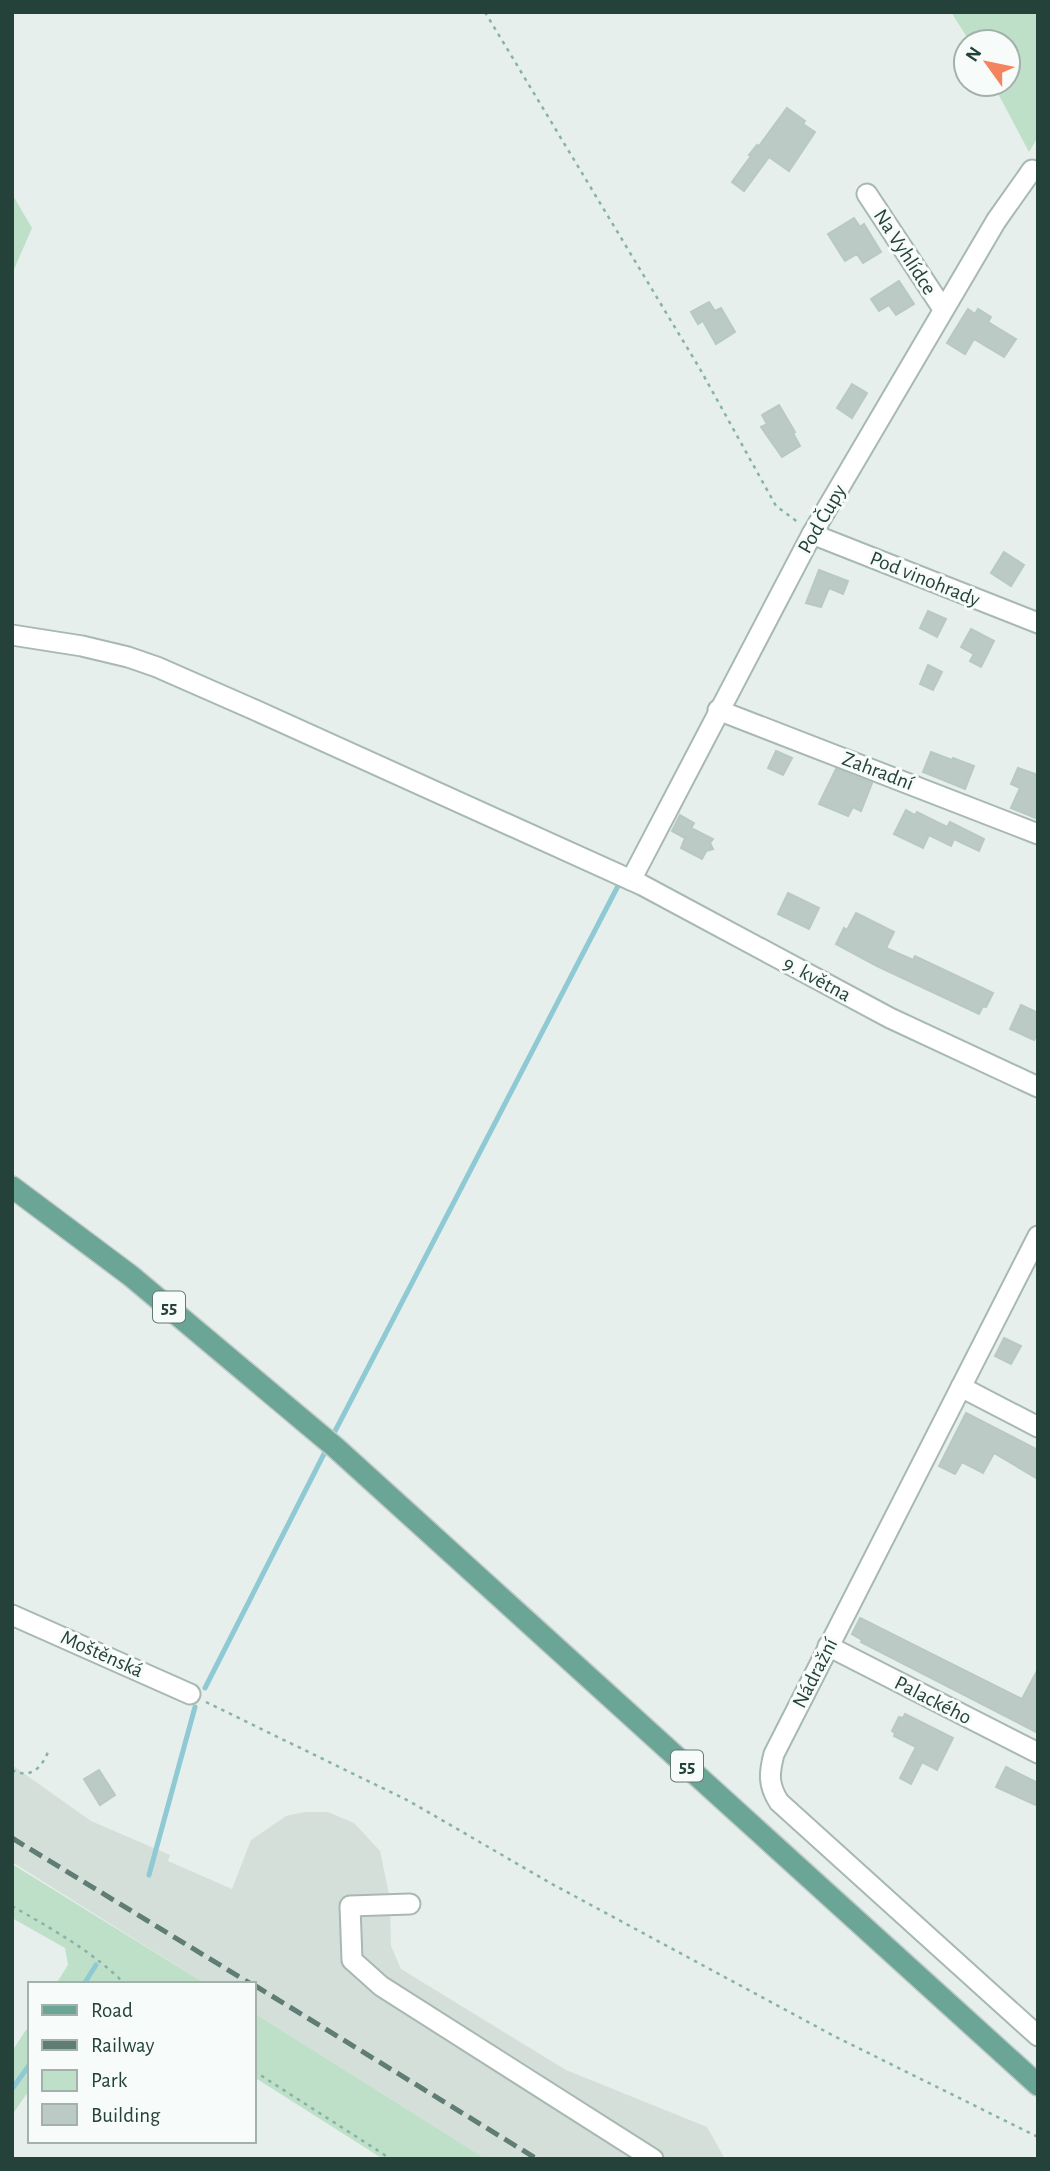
<svg xmlns="http://www.w3.org/2000/svg" width="1050" height="2171" font-family="'Alegreya Sans',sans-serif">
	<rect width="100%" height="100%" fill="#e6efeb"/>
	<path fill="#d4dfda" d="M12,1765L91,1821L170,1855L168,1861L232,1889L251,1840L286,1816L305,1812H328L354,1823L380,1851L390,1899L391,1946L401,1969L566,2070L707,2127L725,2159H486L254,2013V1984H206L12,1862Z"/>
	<g fill="#bfe0c8">
		<path d="M951,12H1038V137L1029,152L993,84H1008V42H970Z"/>
		<path d="M12,194L32,228L12,274Z"/>
		<path d="M12,1864L206,1984H56L68,1965L65,1948L12,1918Z"/>
		<path d="M254,2013L486,2159H383L254,2077Z"/>
		<path d="M30,2024V2089L12,2115V2051Z"/>
	</g>
	<g fill="none" stroke-linecap="round" stroke-linejoin="round">
		<g stroke="#8ec9d4" stroke-width="5">
			<path d="M332,1437L619,884"/>
			<path d="M205,1688L328,1446"/>
			<path d="M149,1875L195,1707"/>
			<path d="M84,1984L96,1965"/>
			<path d="M12,2089L30,2064"/>
		</g>
	</g>
	<g fill="#bbcac4" stroke="#b8c9c2" stroke-width="2">
		<path d="M787,108L805,121L803,124L815,132L789,171L769,157L744,191L732,182L751,156L749,155L757,145L759,146Z"/>
		<path d="M854,218L860,227L864,224L881,252L863,263L857,254L845,261L828,234Z"/>
		<path d="M899,281L914,304L896,315L889,305L879,311L871,299Z"/>
		<path d="M709,302L715,311L721,308L735,332L716,344L703,321L698,324L691,312Z"/>
		<path d="M968,309L975,314L978,309L991,317L988,322L1016,339L1004,357L974,339L965,354L947,343Z"/>
		<path d="M852,384L867,393L852,418L837,408Z"/>
		<path d="M779,405L795,432L793,433L800,446L782,457L761,427L767,424L762,415Z"/>
		<path d="M1004,552L1024,565L1011,586L991,573Z"/>
		<path d="M819,570L848,581L843,594L829,588L821,607L806,603Z"/>
		<path d="M928,611L946,619L937,637L920,628Z"/>
		<path d="M971,629L994,641L981,667L970,661L974,654L961,647Z"/>
		<path d="M928,665L942,672L933,690L920,684Z"/>
		<path d="M776,751L792,758L783,775L768,768Z"/>
		<path d="M931,752L952,760L953,758L974,766L965,789L923,772Z"/>
		<path d="M1018,768L1038,775V819L1011,808L1020,788L1011,784Z"/>
		<path d="M836,769L872,783L861,811L853,807L848,816L819,804Z"/>
		<path d="M906,810L915,815L917,812L947,827L950,822L984,839L979,851L954,839L951,846L929,835L923,848L894,834Z"/>
		<path d="M680,815L694,823L691,828L713,839L710,843L713,849L706,851L702,859L681,848L685,838L672,831Z"/>
		<path d="M788,893L819,908L809,929L778,914Z"/>
		<path d="M856,913L894,932L886,948L913,960L915,956L993,993L986,1007L983,1006L979,1014L877,966L836,944L844,928L847,930Z"/>
		<path d="M1021,1005L1038,1013V1032L1034,1040L1010,1029Z"/>
		<path d="M1004,1338L1021,1346L1011,1364L995,1356Z"/>
		<path d="M966,1413L1038,1450V1479L994,1453L983,1473L962,1462L955,1474L939,1466Z"/>
		<path d="M860,1618L1022,1699L1038,1669V1733L861,1642L862,1640L852,1634Z"/>
		<path d="M905,1714L953,1738L937,1770L922,1762L911,1784L900,1778L916,1747L894,1736L895,1733L892,1731L899,1717L903,1718Z"/>
		<path d="M1006,1767L1038,1783V1806L996,1787Z"/>
		<path d="M99,1770L115,1795L100,1805L84,1779Z"/>
	</g>
	<g fill="none" stroke-linecap="round" stroke-linejoin="round">
		<defs>
			<g id="minor">
				<path d="M867,194L943,309"/>
				<path d="M812,534L1038,623"/>
				<path d="M12,635L82,646L128,657L157,667L255,710L642,885L890,1018L1038,1087"/>
				<path d="M718,710L1038,834"/>
				<path d="M631,880L812,534L996,221L1032,170"/>
				<path d="M1038,1236L774,1754C769,1773 768,1785 779,1802L1038,2036"/>
				<path d="M961,1387L1038,1427"/>
				<path d="M12,1615L190,1694"/>
				<path d="M828,1646L1038,1753"/>
				<path d="M410,1904L350,1906L352,1960L381,1986L653,2159"/>
			</g>
			<path id="major" d="M12,1187L131,1276L336,1448L1038,2085"/>
		</defs>
		<use href="#minor" stroke="#a8b8b2" stroke-width="23"/>
		<use href="#major" stroke="#c2cac8" stroke-width="24"/>
		<g stroke="#86b3a5" stroke-width="2.5" stroke-dasharray="3.5 5" stroke-linecap="butt">
			<path d="M485,12L700,369L776,506L799,523"/>
			<path d="M206,1702L409,1801L552,1884L834,2036L1038,2137"/>
			<path d="M12,1770C30,1779 41,1769 48,1752"/>
			<path d="M12,1906C52,1929 92,1951 125,1984"/>
			<path d="M254,2071L391,2159"/>
		</g>
		<use href="#minor" stroke="#fff" stroke-width="19"/>
		<use href="#major" stroke="#6aa596" stroke-width="21"/>
		<g stroke="#5f7d75" stroke-width="5" stroke-dasharray="14 7" stroke-linecap="butt">
			<path d="M12,1838L251,1984"/>
			<path d="M254,1985L537,2159"/>
		</g>
	</g>
	<g text-anchor="middle" dominant-baseline="central" stroke-width="6" stroke-linejoin="round" paint-order="stroke">
		<g fill="#f7fbf9" stroke="#637a73" stroke-width="2">
			<rect x="153" y="1291.5" width="32" height="31" rx="5"/>
			<rect x="671" y="1750.5" width="32" height="31" rx="5"/>
		</g>
		<g font-size="19" font-weight="bold" fill="#24423a">
			<text x="169" y="1307">55</text>
			<text x="687" y="1766">55</text>
		</g>
		<g font-size="21" fill="#24423a" stroke="#f7fbf9">
			<text transform="translate(905 252) rotate(57)">Na Vyhlídce</text>
			<text transform="translate(822 519) rotate(-60)">Pod Čupy</text>
			<text transform="translate(925 579) rotate(22)">Pod vinohrady</text>
			<text transform="translate(878 771) rotate(21)">Zahradní</text>
			<text transform="translate(817 979) rotate(28)">9. května</text>
			<text transform="translate(102 1654) rotate(24)">Moštěnská</text>
			<text transform="translate(815 1673) rotate(-63)">Nádražní</text>
			<text transform="translate(933 1700) rotate(27)">Palackého</text>
		</g>
	</g>
	<rect width="1050" height="2171" fill="none" stroke="#24423a" stroke-width="28"/>
	<rect x="28" y="1982" width="228" height="161" fill="#f7fbf9" stroke="#a3b1ad" stroke-width="2"/>
	<rect x="42" y="2005" width="35" height="10" fill="#6aa596" stroke="#a3b1ad" stroke-width="2"/>
	<text x="91" y="2017" font-size="21" fill="#24423a">Road</text>
	<rect x="42" y="2040" width="35" height="10" fill="#5f7d75" stroke="#a3b1ad" stroke-width="2"/>
	<text x="91" y="2052" font-size="21" fill="#24423a">Railway</text>
	<rect x="42" y="2070" width="35" height="21" fill="#bfe0c8" stroke="#a3b1ad" stroke-width="2"/>
	<text x="91" y="2087" font-size="21" fill="#24423a">Park</text>
	<rect x="42" y="2104" width="35" height="21" fill="#bbcac4" stroke="#a3b1ad" stroke-width="2"/>
	<text x="91" y="2122" font-size="21" fill="#24423a">Building</text>
	<g transform="translate(987 63) rotate(303)"><circle r="33" fill="#f7fbf9" stroke="#a3b1ad" stroke-width="2"/>
	<path d="M0-5L12 26L0 18L-12 26Z" fill="#f4845f"/>
	<text y="-10" font-size="19" font-weight="bold" text-anchor="middle" fill="#24423a">N</text>
	</g>
</svg>
